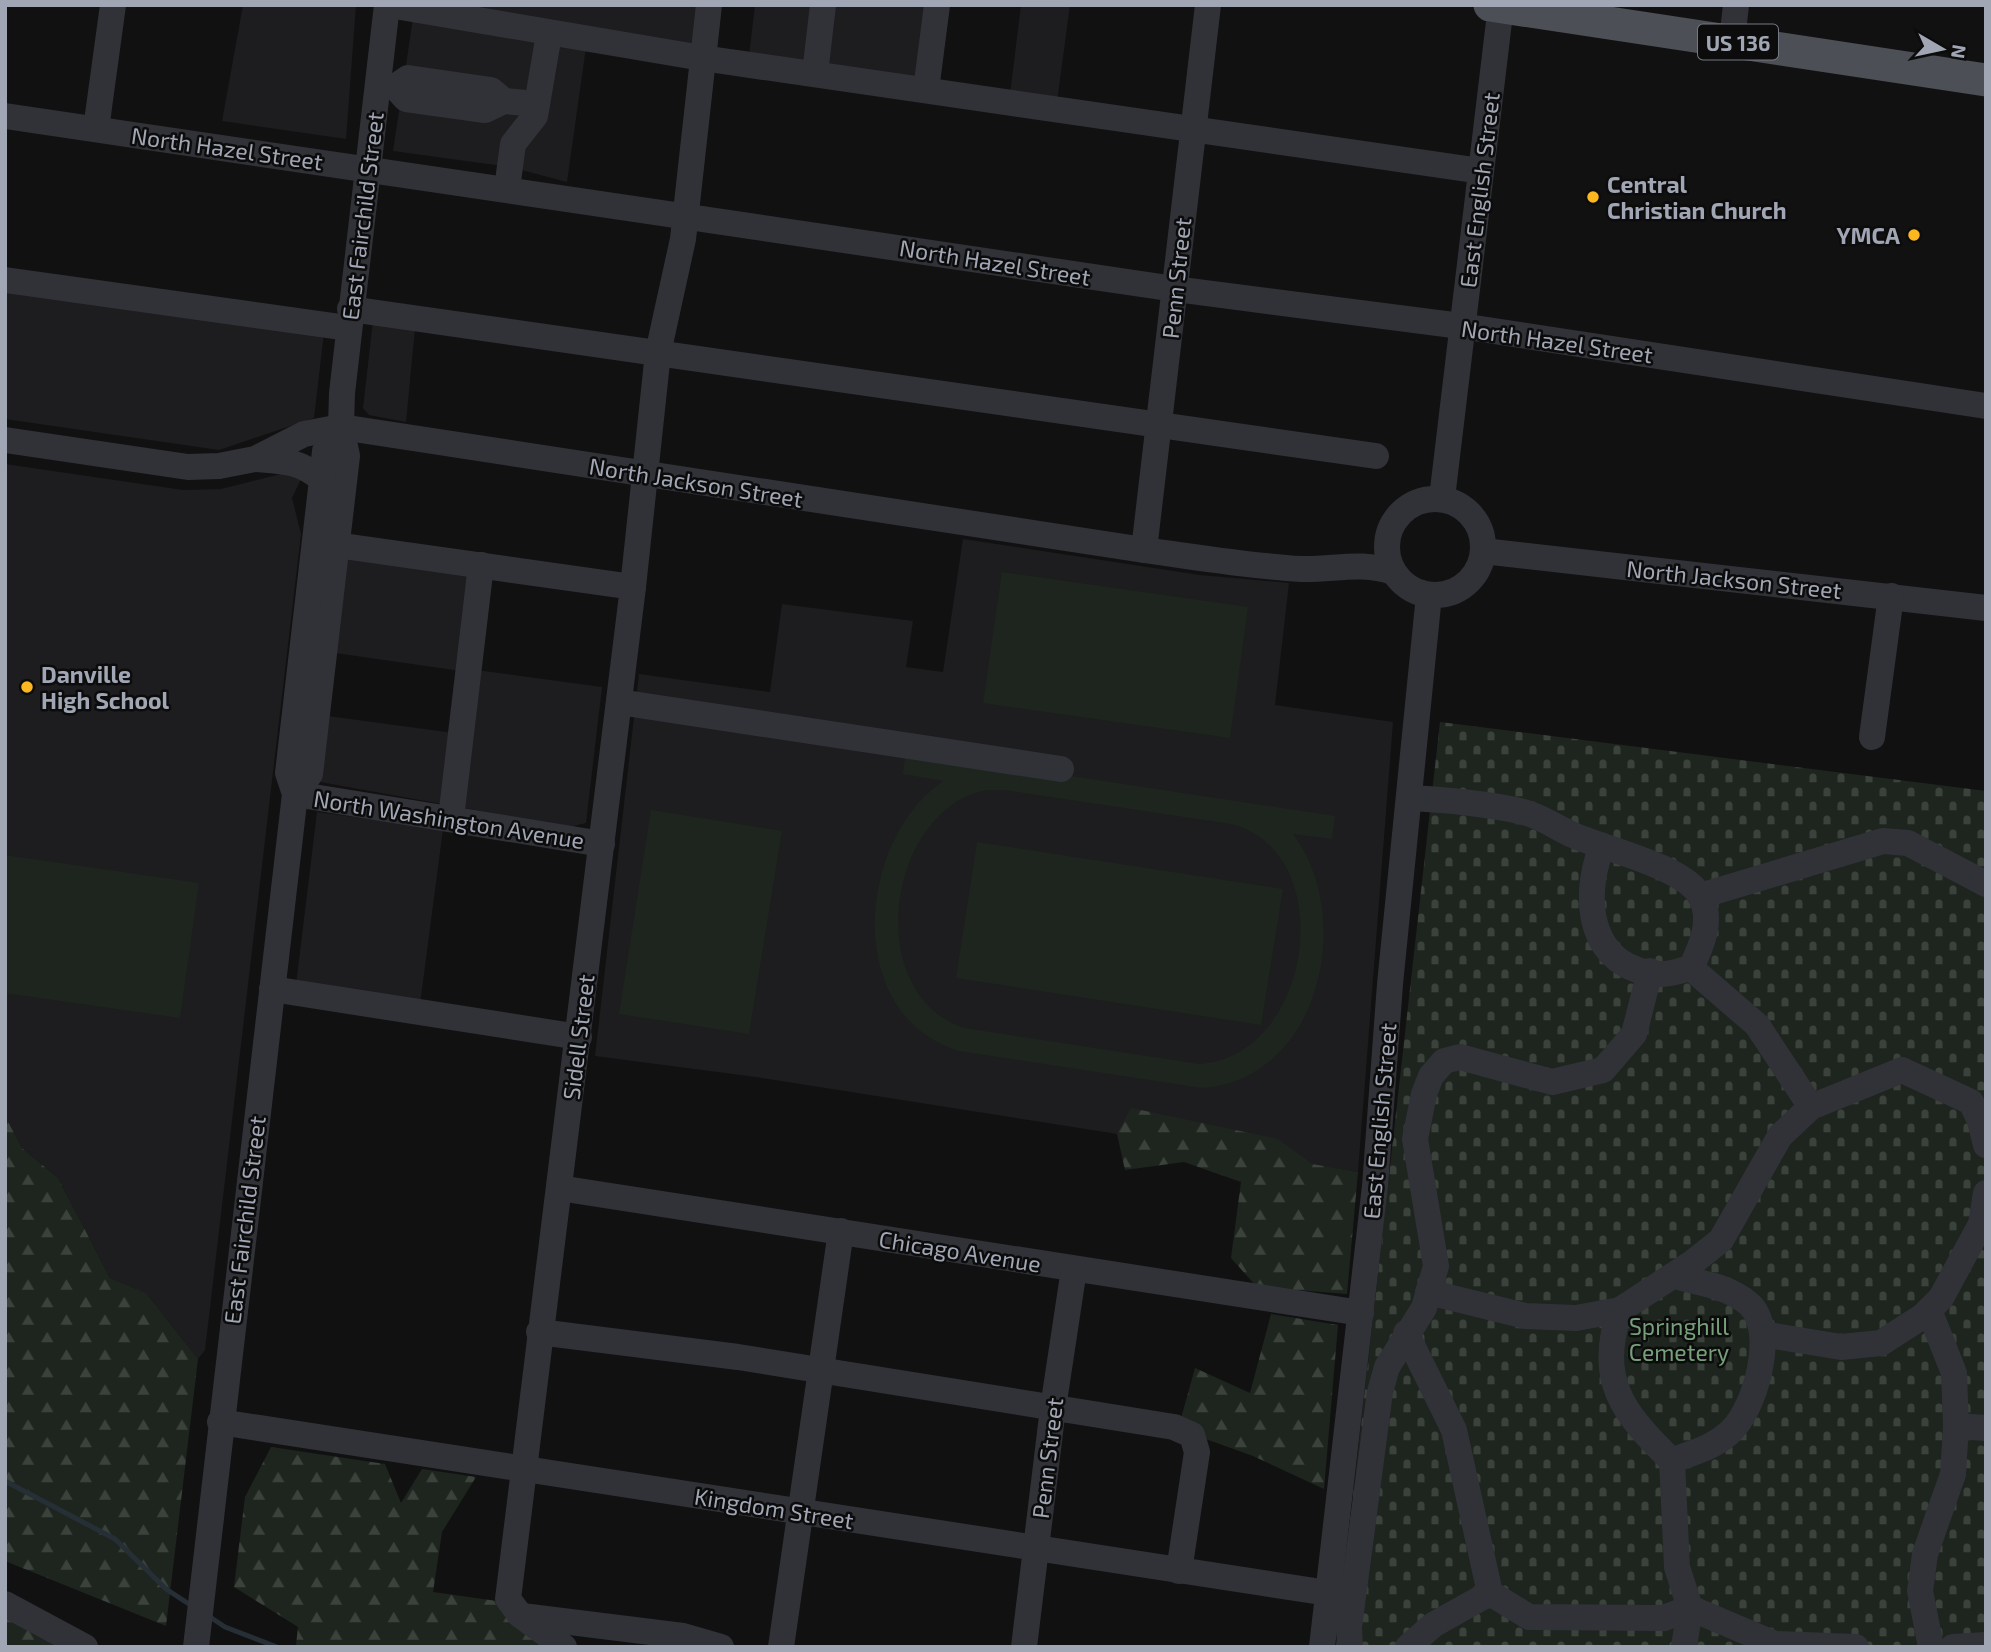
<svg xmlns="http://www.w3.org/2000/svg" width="1991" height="1652" font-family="'Exo 2',sans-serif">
	<defs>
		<pattern id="forest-firs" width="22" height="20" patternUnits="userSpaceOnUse" patternTransform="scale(1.75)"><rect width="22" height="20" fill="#1d251e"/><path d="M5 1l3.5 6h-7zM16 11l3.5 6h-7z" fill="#3b423c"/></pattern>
		<pattern id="cemetery-stones" width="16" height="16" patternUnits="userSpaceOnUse" patternTransform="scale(1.75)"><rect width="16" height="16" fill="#1d251e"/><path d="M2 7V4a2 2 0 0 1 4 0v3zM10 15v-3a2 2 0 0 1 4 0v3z" fill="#3b423c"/></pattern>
	</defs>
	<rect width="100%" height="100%" fill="#111112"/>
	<g fill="#1d1d1f">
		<path d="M243,5H356L346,139L222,121Z"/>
		<path d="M415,5H715L708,58L587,40L567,182L510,167L393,151Z"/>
		<path d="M755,5H937L926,90L748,64Z"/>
		<path d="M1021,5H1070L1056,109L1009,102Z"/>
		<path d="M5,280L325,324L314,418L219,450L5,419Z"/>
		<path d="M374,312L416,318L406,422L369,415L363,408Z"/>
		<path d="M5,464L183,490L221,489L285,473L301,479L292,498L301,534L205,1350L198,1359L146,1293L110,1278L58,1178L22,1148L5,1116Z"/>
		<path d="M963,539L1200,575L1289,583L1275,705L1393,722L1358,1172L756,1077L595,1056L639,674L770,692L782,604L913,621L906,667L943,672Z"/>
		<path d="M348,546L481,565L469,669L602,687L586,823L570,827L320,782L328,716L461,734L468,672L335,653Z"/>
		<path d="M317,812L443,829L419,1012L295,993Z"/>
	</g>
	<g fill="url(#forest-firs)">
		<path d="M1131,1108L1278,1139L1312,1164L1358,1172L1347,1294L1257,1287L1231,1258L1241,1182L1184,1162L1125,1170L1117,1134Z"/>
		<path d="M5,1116L22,1148L58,1178L110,1278L146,1293L198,1359L166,1626L5,1561Z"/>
		<path d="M1271,1314L1338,1325L1324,1489L1253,1456L1178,1429L1195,1368L1250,1393Z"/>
		<path d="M271,1447L385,1464L401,1503L422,1469L476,1477L442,1532L433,1592L504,1602L561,1647L296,1645L298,1627L234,1587L245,1497Z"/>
		<path d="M5,1614L67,1647H5Z"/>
	</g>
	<path fill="url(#cemetery-stones)" d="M1440,722L1986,791V1647H1336Z"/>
	<g fill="#1d251e" fill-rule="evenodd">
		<path d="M1002,572L1248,607L1230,738L983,703Z"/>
		<path d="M906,751L1335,816L1332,839L1293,834C1356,917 1320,1080 1202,1088L959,1051C843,1016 856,841 943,781L903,774ZM987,790H1005L1231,824C1342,852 1312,1058 1199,1064L964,1028C861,994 887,809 987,790Z"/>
		<path d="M651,810L782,831L749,1034L619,1014Z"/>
		<path d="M977,842L1283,889L1261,1025L956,978Z"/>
		<path d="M5,855L199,883L180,1018L5,993Z"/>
	</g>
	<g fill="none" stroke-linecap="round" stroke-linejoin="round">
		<g stroke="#272f36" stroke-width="5">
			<path d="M5,1481L115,1539L166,1589L192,1606"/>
			<path d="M207,1615L225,1627L277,1647"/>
		</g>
		<g stroke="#313237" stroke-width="26">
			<path d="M389,5L702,58L1481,171"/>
			<path d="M1732,41L1736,5"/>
			<path d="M815,73L823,5"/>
			<path d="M380,86L395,87L408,78L491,90L504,101"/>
			<path d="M395,87L406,99L485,110L504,101L537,104"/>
			<path d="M926,90L937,5"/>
			<path d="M5,116L1175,289L1461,326L1986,406"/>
			<path d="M96,129L113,5"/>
			<path d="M507,189L513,144L535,116L549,34"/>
			<path d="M5,280L348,328"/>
			<path d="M350,309L1376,456"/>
			<path d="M5,440L188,467L219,466L255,459L304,434L341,427L1144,550C1196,557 1249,566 1301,569C1334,570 1361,561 1393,572"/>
			<path d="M257,459C283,461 302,461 322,480"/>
			<path d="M1442,498L1501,5"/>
			<circle cx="1435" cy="547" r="48"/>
			<path d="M336,545L633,587"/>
			<path d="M1144,550L1208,5"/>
			<path d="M1483,551L1986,608"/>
			<path d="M619,702L1061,769"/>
			<path d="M1872,737L1891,596"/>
			<path d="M295,794L310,774L347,456L341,427L342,393L387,5"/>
			<path d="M295,794L602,844"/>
			<path d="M1409,798C1439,799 1503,805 1530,814C1545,819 1559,829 1573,835C1604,849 1684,866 1701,897C1713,921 1701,947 1691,968C1681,970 1669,975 1659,974C1589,969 1581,900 1602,846"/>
			<path d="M451,818L481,565"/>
			<path d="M1700,896L1883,841L1908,843L1986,884"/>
			<path d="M272,989L579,1037"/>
			<path d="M1811,1107L1902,1070L1971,1102L1980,1121L1986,1145"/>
			<path d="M559,1188L1361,1313"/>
			<path d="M1428,1292L1525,1316L1576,1318L1620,1310L1692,1263L1721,1240L1780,1136L1811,1107L1757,1025L1691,968"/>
			<path d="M1620,1310C1596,1381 1623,1413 1672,1461L1677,1567L1690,1608L1684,1647"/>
			<path d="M1929,1310L1954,1373L1956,1426L1953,1474L1925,1554L1920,1591L1931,1647"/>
			<path d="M539,1332L738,1357L1174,1427L1192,1435L1197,1452L1179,1571"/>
			<path d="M1406,1333L1454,1430L1490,1593L1529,1617L1664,1618L1690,1608L1775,1644L1856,1647"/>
			<path d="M1762,1334L1841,1347L1881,1343L1923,1316L1941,1298L1981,1224L1986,1193"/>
			<path d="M220,1422L1328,1593"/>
			<path d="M1956,1426L1986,1428"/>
			<path d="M1672,1461C1693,1452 1711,1449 1729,1433C1755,1411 1778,1330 1749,1304C1728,1286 1700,1283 1674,1276"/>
			<path d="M5,1604L85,1647"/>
			<path d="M522,1616L683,1636L721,1647"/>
			<path d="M196,1647L295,794L288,773L322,480L325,451L341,427"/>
			<path d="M564,1647L520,1615L508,1599L633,587L658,353L683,239L709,5"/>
			<path d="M781,1647L841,1231"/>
			<path d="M1024,1647L1053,1408L1074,1269"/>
			<path d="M1322,1647L1375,1186L1390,984L1429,595"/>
			<path d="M1350,1647L1349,1627L1380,1392L1387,1367L1424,1308L1436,1266L1415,1139L1424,1094L1431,1076L1444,1061L1460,1057L1552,1082L1603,1070L1634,1034L1650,971"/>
			<path d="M1408,1647L1433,1625L1490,1593"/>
			<path d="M1953,1647L1986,1645"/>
		</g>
		<path stroke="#4d4f57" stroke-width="33" d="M1490,5L1986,80"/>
	</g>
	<g fill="#fbb720" stroke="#0c0c0d" stroke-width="2.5">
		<circle cx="1593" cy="197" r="7"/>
		<circle cx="1914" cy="235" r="7"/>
		<circle cx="27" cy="687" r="7"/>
	</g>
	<g text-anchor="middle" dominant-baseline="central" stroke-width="5" stroke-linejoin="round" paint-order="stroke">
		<rect fill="#0c0c0d" stroke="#747882" stroke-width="2" x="1698" y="24.5" width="80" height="35" rx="5"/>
		<g font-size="21" font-weight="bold" fill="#a1a6b4">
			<text x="1738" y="42">US 136</text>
		</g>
		<g font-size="23" fill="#a1a6b4" stroke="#0c0c0d">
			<text transform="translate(227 148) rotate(8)">North Hazel Street</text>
			<text transform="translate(1479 190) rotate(-83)">East English Street</text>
			<text transform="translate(362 216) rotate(-83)">East Fairchild Street</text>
			<text transform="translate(995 262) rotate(9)">North Hazel Street</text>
			<text transform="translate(1176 278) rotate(-84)">Penn Street</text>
			<text transform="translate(1557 341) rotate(8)">North Hazel Street</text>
			<text transform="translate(696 482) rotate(9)">North Jackson Street</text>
			<text transform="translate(1734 579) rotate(6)">North Jackson Street</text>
			<text transform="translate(449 819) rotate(9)">North Washington Avenue</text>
			<text transform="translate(578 1037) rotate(-83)">Sidell Street</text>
			<text transform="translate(1379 1121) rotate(-85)">East English Street</text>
			<text transform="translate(244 1220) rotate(-83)">East Fairchild Street</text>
			<text transform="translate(960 1251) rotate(9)">Chicago Avenue</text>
			<text transform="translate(1047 1458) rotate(-83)">Penn Street</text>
			<text transform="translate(774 1508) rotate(9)">Kingdom Street</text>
		</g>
		<g font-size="23" font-weight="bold" fill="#a1a6b4" stroke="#0c0c0d" text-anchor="start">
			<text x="1607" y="184">Central<tspan x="1607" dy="26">Christian Church</tspan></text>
			<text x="1900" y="235" text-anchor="end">YMCA</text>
			<text x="41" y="674">Danville<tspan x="41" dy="26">High School</tspan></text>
		</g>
		<g font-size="23" fill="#77a07a" stroke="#0c0c0d">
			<text x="1679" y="1326">Springhill<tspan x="1679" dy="26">Cemetery</tspan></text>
		</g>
	</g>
	<rect width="1991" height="1652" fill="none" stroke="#a1a6b4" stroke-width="14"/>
	<g transform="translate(1942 49) rotate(99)" stroke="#0c0c0d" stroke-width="5" paint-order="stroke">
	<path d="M0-5L12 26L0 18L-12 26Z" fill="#a1a6b4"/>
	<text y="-10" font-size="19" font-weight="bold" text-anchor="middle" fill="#a1a6b4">N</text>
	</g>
</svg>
